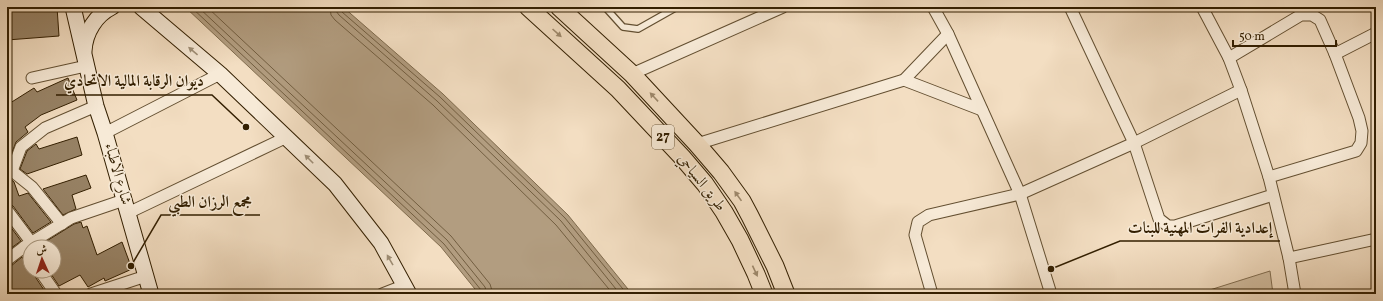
<svg xmlns="http://www.w3.org/2000/svg" width="1383" height="301" font-family="Vollkorn,Amiri,serif">
	<rect width="100%" height="100%" fill="#f3dec2"/>
	<filter id="stains"><feTurbulence type="fractalNoise" baseFrequency=".005" numOctaves="4"/><feColorMatrix values="0 0 0 0 .2 0 0 0 0 .09 0 0 0 0 .02 0 0 0 .5 -.17"/></filter>
	<radialGradient id="worn" r=".72"><stop offset=".6" stop-color="#630" stop-opacity="0"/><stop offset="1" stop-color="#630" stop-opacity=".3"/></radialGradient>
	<path fill="#d2bea1" stroke="#826e51" d="M1270,271L1273,294H1197Z"/>
	<path fill="#b29d80" stroke="#7f6b4d" d="M185,7H343L443,94L568,215L632,294H479L441,247Z"/>
	<g fill="none" stroke-linecap="round" stroke-linejoin="round">
		<g stroke="#725e40" stroke-width="1">
			<path d="M191,7L444,244L481,290V294"/>
			<path d="M198,7L447,240L485,287L487,294"/>
			<path d="M207,7L451,236L490,284L493,294"/>
			<path d="M330,7L331,15L335,20L433,105L556,225L613,294"/>
			<path d="M336,7V11L339,15L437,101L561,221L620,294"/>
			<path d="M341,7L342,12L440,97L565,218L627,294"/>
		</g>
	</g>
	<g fill="#978265" stroke="#331f01">
		<path d="M7,7H57L59,36L7,40Z"/>
		<path d="M68,78L77,100L41,115L25,127L28,132L16,142L9,160H7V105L34,88L37,92Z"/>
		<path d="M77,137L82,155L27,174L20,169L27,151L36,144L39,149Z"/>
		<path d="M86,175L91,188L72,195L76,209L63,215L43,189Z"/>
		<path d="M7,176L14,182L19,196L28,193L51,222L33,233L13,206L7,203Z"/>
		<path d="M7,222L21,241L7,251Z"/>
		<path d="M81,222L83,228L87,226L97,255L122,242L132,269L105,281L104,278L88,287L80,275L59,286L49,271H54V247H37L74,224Z"/>
		<path d="M22,257L30,271H33L34,275L46,293L44,294H7V267L11,266Z"/>
	</g>
	<g fill="none" stroke-linecap="round" stroke-linejoin="round">
		<defs>
			<path id="lane" d="M605,7L623,27L638,29L677,7"/>
			<g id="street">
				<path d="M933,7L948,34L1020,194L1051,294"/>
				<path d="M1070,7L1134,143L1159,219L1168,226H1175L1273,195"/>
				<path d="M1202,7L1229,58L1241,90L1269,177L1289,258L1295,294"/>
				<path d="M1335,54L1376,33"/>
				<path d="M1229,58L1301,15H1312L1320,20L1335,54L1359,118L1362,131L1361,143L1356,151L1269,177"/>
				<path d="M632,74L783,7"/>
				<path d="M32,78L86,66"/>
				<path d="M904,80L982,110"/>
				<path d="M105,133L220,74"/>
				<path d="M697,144L904,80L948,34"/>
				<path d="M7,167L32,187L62,224"/>
				<path d="M12,171L21,147L45,128L96,106"/>
				<path d="M7,210L31,242"/>
				<path d="M128,213L287,137"/>
				<path d="M24,247L30,256"/>
				<path d="M1289,258L1376,239"/>
				<path d="M7,260L24,247L71,218L124,200"/>
				<path d="M40,271L56,294"/>
				<path d="M91,294L146,276"/>
				<path d="M382,294L405,285"/>
				<path d="M932,294L915,235L918,222L929,215L1020,194L1134,143L1241,90"/>
			</g>
			<g id="secondary">
				<path d="M73,7L96,106L105,133L151,294"/>
				<path d="M141,7L220,74L335,184L381,243L409,294"/>
				<path d="M84,51C85,32 96,15 112,7"/>
			</g>
			<g id="primary">
				<path d="M528,7L618,89L682,157L705,184L724,212L740,240L756,274L764,294"/>
				<path d="M559,7L632,74L697,144L721,172L742,201L750,216L775,266L786,294"/>
			</g>
		</defs>
		<use href="#lane" stroke="#634f31" stroke-width="8"/>
		<use href="#street" stroke="#634f31" stroke-width="13"/>
		<use href="#secondary" stroke="#331f01" stroke-width="17"/>
		<use href="#primary" stroke="#331f01" stroke-width="19"/>
		<use href="#lane" stroke="#f7ead7" stroke-width="5.5"/>
		<use href="#street" stroke="#f7ead7" stroke-width="11"/>
		<use href="#secondary" stroke="#f7ead7" stroke-width="15"/>
		<use href="#primary" stroke="#f3dec2" stroke-width="17"/>
	</g>
	<defs><path id="oneway-solid" d="M-6-.8H1V-3.2L6.5 0L1 3.2V.8H-6Z"/></defs>
	<g fill="#9d886b">
		<use href="#oneway-solid" transform="translate(557 33) rotate(42)"/>
		<use href="#oneway-solid" transform="translate(654 97) rotate(-133)"/>
		<use href="#oneway-solid" transform="translate(738 196) rotate(-125)"/>
		<use href="#oneway-solid" transform="translate(755 271) rotate(65)"/>
	</g>
	<g fill="#9f8f77">
		<use href="#oneway-solid" transform="translate(193 51) rotate(-140)"/>
		<use href="#oneway-solid" transform="translate(309 159) rotate(-135)"/>
		<use href="#oneway-solid" transform="translate(390 260) rotate(-120)"/>
	</g>
	<g text-anchor="middle" dominant-baseline="central" stroke-width="3" stroke-linejoin="round" paint-order="stroke">
		<rect fill="#f7ead7" stroke="#6e5c41" stroke-width="1" x="652" y="125" width="22" height="24" rx="3"/>
		<g font-size="14" font-weight="bold" fill="#331f01">
			<text x="663" y="137">27</text>
		</g>
		<g font-size="15" fill="#331f01" stroke="#f7ead7">
			<text transform="translate(117 174) rotate(74)">شارع الاطباء</text>
			<text transform="translate(701 183) rotate(52)">طريق السياحي</text>
		</g>
	</g>
	<path fill="none" stroke="#331f01" stroke-width="1.5" d="M246 127L212 95H56M131 266L161 215H260M1051 269L1120 241H1280"/>
	<g fill="#331f01" stroke="#f7ead7" stroke-width="1.5">
		<circle cx="246" cy="127" r="4"/>
		<circle cx="131" cy="266" r="4"/>
		<circle cx="1051" cy="269" r="4"/>
	</g>
	<g font-size="16" text-anchor="middle" font-weight="bold" fill="#331f01" stroke="#f7ead7" stroke-width="3" stroke-linejoin="round" paint-order="stroke">
		<text x="134" y="86">ديوان الرقابة المالية الاتحادي</text>
		<text x="210" y="207">مجمع الرزان الطبي</text>
		<text x="1200" y="233">إعدادية الفرات المهنية للبنات</text>
	</g>
	<rect width="1383" height="301" fill="none" stroke="#f3dec2" stroke-width="24"/>
	<rect x="8" y="8" width="1367" height="285" fill="none" stroke="#331f01" stroke-width="2"/>
	<rect x="12" y="12" width="1359" height="277" fill="none" stroke="#331f01"/>
	<g transform="translate(42 259) rotate(357)"><circle r="19" fill="#f7ead7" stroke="#a99981"/>
	<path d="M0-3L7 15L0 10L-7 15Z" fill="#8f2418"/>
	<text y="-6" font-size="11" font-weight="bold" text-anchor="middle" fill="#331f01">ش</text>
	</g>
	<path d="M1233 40v6h103v-6" fill="none" stroke="#331f01" stroke-width="2"/>
	<text x="1239" y="40" font-size="12" fill="#331f01" stroke="#f7ead7" stroke-width="3" paint-order="stroke">50 m</text>
	<rect width="100%" height="100%" filter="url(#stains)"/>
	<rect width="100%" height="100%" fill="url(#worn)"/>
</svg>
